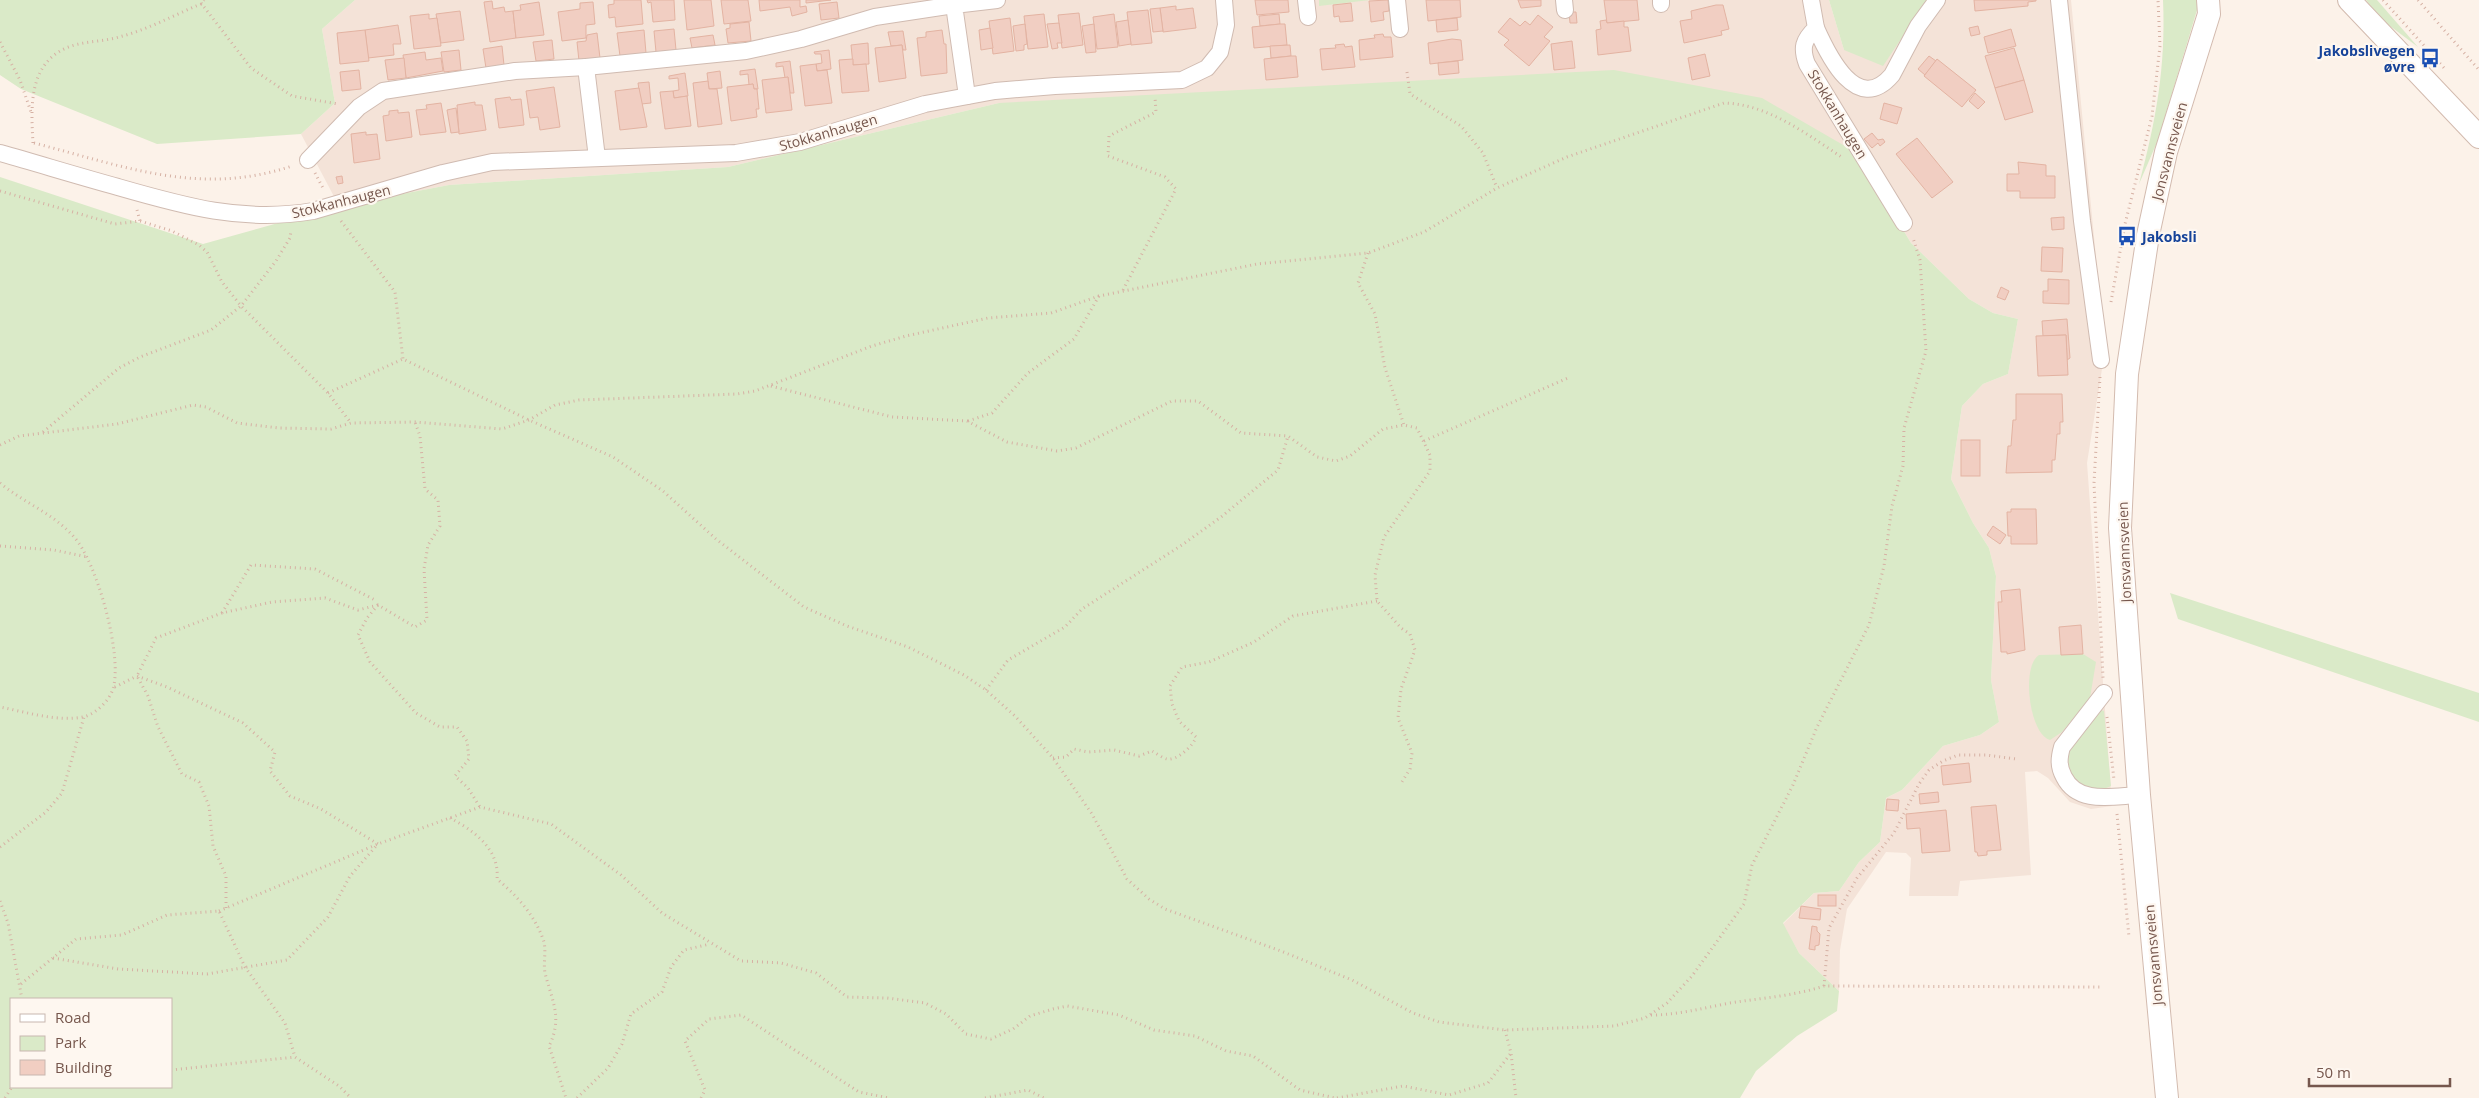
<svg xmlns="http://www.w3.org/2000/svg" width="2479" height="1098" font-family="'Open Sans',sans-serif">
	<rect width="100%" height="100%" fill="#fcf2e9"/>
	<path fill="#f4e3d8" d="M355,0H1829L1844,50L1927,0H2071L2105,350L2087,463L2112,806L2091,809L2070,802L2048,778L2037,771L2025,772L2031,875L1960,881L1958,896H1909L1911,858L1906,853L1886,852L1847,909L1840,950L1839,991L1799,953L1783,924L1814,893L1839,891L1859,862L1880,842L1886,798L1902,790L1943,746L1980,735L1999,722L1991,680L1996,576L1989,548L1973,523L1951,479L1962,406L1983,384L2008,374L2018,319L1993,313L1969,299L1911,243L1857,153L999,103L728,167L449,185L339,206L301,134L335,103L322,29Z"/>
	<g fill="#daeac8" fill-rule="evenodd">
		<path d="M0,0H355L322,29L335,103L301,134L157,144L21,89L0,75Z"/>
		<path d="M1319,0H1370L1319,6Z"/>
		<path d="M1829,0H1927L1883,66L1844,50Z"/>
		<path d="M2163,0H2200L2158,140L2139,184C2156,121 2166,66 2163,0Z"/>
		<path d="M2366,0H2377L2418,47L2382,20Z"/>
		<path d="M1614,70L1762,98L1857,153L1911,243L1969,299L1993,313L2018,319L2008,374L1983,384L1962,406L1951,479L1973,523L1989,548L1996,576L1991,680L1999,722L1980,735L1943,746L1902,790L1886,798L1880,842L1859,862L1839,891L1814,893L1783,923L1799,953L1839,991L1837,1011L1797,1036L1756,1071L1740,1098H0V177L203,244L339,206L449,185L728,167L999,103ZM11,999H171V1087H11Z"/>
		<path d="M2170,593L2479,693V722L2178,619Z"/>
		<path d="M2083,654L2096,662L2090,698L2062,732L2050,740C2029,734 2021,666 2039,655Z"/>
		<path d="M2101,710L2104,711L2111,786L2099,791L2075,783L2066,763L2070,746Z"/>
	</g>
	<g fill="#f1cec2" stroke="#e3b3a2">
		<path d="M614,0H641L643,24L616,27L615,17L609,18L608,5L614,4Z"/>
		<path d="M647,0H674L675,20L653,22L651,2L648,3Z"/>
		<path d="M684,0H711L714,26L687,30Z"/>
		<path d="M721,0H748L751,21L724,24Z"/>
		<path d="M759,0H800V7L806,6L807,12L792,16L790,7L760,11Z"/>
		<path d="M806,0H831L806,3Z"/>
		<path d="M1255,0H1288L1289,12L1257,15Z"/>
		<path d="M1388,0L1389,11L1383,12L1384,20L1371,22L1369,1Z"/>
		<path d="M1426,0H1460L1461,17L1428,21Z"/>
		<path d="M1518,0H1541V6L1521,8Z"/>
		<path d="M1604,0H1637L1639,20L1607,23Z"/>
		<path d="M1974,0H2036V1L2028,2V6L1975,11Z"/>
		<path d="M492,1L493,9L504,7L505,12L513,11L516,38L490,42L484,2Z"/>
		<path d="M539,2L544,35L516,38L513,11L521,10L520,5Z"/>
		<path d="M593,2L595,24L586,25V38L562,41L558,12L580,9V3Z"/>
		<path d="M837,2L839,18L821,20L819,4Z"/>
		<path d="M1351,3L1353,21L1340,22L1339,16L1334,17L1333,5Z"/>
		<path d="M1716,5H1723L1729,29L1721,31L1722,35L1684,43L1680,21L1692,19L1691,11Z"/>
		<path d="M1176,6V10L1193,8L1196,28L1163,32L1160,8Z"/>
		<path d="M1160,8L1163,31L1153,32L1150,9Z"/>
		<path d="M1148,10L1152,43L1131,45L1127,12Z"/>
		<path d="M460,11L464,40L441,43L436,14Z"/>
		<path d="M1569,12H1576L1577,23H1570Z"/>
		<path d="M1079,13L1083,45L1062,48L1058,15Z"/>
		<path d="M429,14V19L437,18L441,46L414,49L410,16Z"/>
		<path d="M1044,14L1048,47L1028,49L1024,16Z"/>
		<path d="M1114,14L1118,47L1097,49L1093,17Z"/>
		<path d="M1279,14L1280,24L1260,26L1259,16Z"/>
		<path d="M1538,15L1553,27L1544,37L1550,41L1529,66L1504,45L1509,40L1498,32L1510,18L1520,26L1525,21L1530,25Z"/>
		<path d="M1010,18L1014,51L993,54L989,21Z"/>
		<path d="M1457,18L1458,30L1437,32L1436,20Z"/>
		<path d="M1128,20L1131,44L1119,46L1116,22Z"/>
		<path d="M1606,20L1607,23L1624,21V27H1628L1631,51L1598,55L1596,30L1601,29L1600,21Z"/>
		<path d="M749,22L751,41L728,43L726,29L730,28V24Z"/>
		<path d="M1059,23L1062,43H1057L1058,48L1052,49L1047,24Z"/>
		<path d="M1025,24L1027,44L1024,45V50L1016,51L1013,26Z"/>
		<path d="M1094,24L1096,52L1086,53L1082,26Z"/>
		<path d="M1280,24H1285L1287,45L1254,48L1252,27Z"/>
		<path d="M398,25L401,44H393L394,55L368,58L365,30Z"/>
		<path d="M1978,26L1980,34L1971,36L1969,28Z"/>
		<path d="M990,28L993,48L981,50L979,30Z"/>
		<path d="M674,29L676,50L656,52L654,31Z"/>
		<path d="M2011,29L2016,46L1988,53L1984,37Z"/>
		<path d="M365,30L369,61L340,64L337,33Z"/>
		<path d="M644,30L646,53L620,56L617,33Z"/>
		<path d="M942,30L944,44H946L947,73L921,76L917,38L926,37V32Z"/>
		<path d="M903,31L906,50H903L902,45L891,46L888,32Z"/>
		<path d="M597,33L600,58L579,61L577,42L586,41L587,35Z"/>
		<path d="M1383,34L1384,37H1391L1393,57L1360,60L1359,40L1375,38L1374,35Z"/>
		<path d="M713,35L715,45L692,48L690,38Z"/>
		<path d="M1452,39L1461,40L1463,60L1430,64L1428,43Z"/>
		<path d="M552,40L554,59L536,61L533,42Z"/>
		<path d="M1572,41L1575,68L1554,70L1551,44Z"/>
		<path d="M868,43L869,64L853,65L851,45Z"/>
		<path d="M1344,44L1345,47L1352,46L1355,67L1322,70L1320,49L1336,48L1335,45Z"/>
		<path d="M902,45L906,78L879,82L875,48Z"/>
		<path d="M1290,45L1291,56L1271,58L1270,46Z"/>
		<path d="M502,46L504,65L486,68L483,49Z"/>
		<path d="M2014,48L2024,80L1995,88L1985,56Z"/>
		<path d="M459,50L461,70L444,72L441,52Z"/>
		<path d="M829,50L831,69L817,71L816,64L822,63L821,54H815L814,52Z"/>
		<path d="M425,52L426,60L441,58L443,71L406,78L403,55Z"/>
		<path d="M1705,54L1710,76L1692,80L1688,58Z"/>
		<path d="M1291,56H1296L1298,77L1266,80L1264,59Z"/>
		<path d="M1929,56L1936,61L1925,75L1918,69Z"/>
		<path d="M404,58L406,78L388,80L385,60Z"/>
		<path d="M853,59V65L866,64L869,91L842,93L839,60Z"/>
		<path d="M1937,59L1976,90L1962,107L1924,76Z"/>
		<path d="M790,61L794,93H790L788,77L785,78L783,66L776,67V63Z"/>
		<path d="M1458,61L1459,73L1439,75L1438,63Z"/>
		<path d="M816,64L817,71L827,70L832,103L805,106L800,66Z"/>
		<path d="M755,69L758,89H754L753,84L749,85L748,74L740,75V71Z"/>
		<path d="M359,70L361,89L342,91L340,72Z"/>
		<path d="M720,71L722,88L709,89L707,73Z"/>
		<path d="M685,73L688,96L674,98L673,91L679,90L678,78L669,79V76Z"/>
		<path d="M788,77L792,110L766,113L762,80Z"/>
		<path d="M2024,80L2033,112L2005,120L1995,88Z"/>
		<path d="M708,81L709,89H717L722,124L698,127L693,83Z"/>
		<path d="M649,82L651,103L641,104L638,83Z"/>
		<path d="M753,84L754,89H757L759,109H756L757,117L731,121L727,87Z"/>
		<path d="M554,87L560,127L540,130L538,117L530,118L526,91Z"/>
		<path d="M639,88L647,127L620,130L615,91Z"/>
		<path d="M673,91L674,98L687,96L691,126L665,129L660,92Z"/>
		<path d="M1975,93L1985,102L1978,109L1969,101Z"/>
		<path d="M510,97L511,100L521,99L524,125L499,128L495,99Z"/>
		<path d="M475,102V105H482L486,130L459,134L457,105Z"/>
		<path d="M441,103L446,132L420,135L416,110L427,109L426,105Z"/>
		<path d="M1884,103L1902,108L1897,124L1880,119Z"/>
		<path d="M456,108L459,132L451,133L447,110Z"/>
		<path d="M398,110V113L409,112L412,137L386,141L383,116L389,115V111Z"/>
		<path d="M366,132V135L377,134L380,159L354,163L351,134Z"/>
		<path d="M1872,133L1878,140L1883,139L1885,142L1880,146L1878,143L1872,148L1864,139Z"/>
		<path d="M1917,138L1953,182L1932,198L1896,154Z"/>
		<path d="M2018,162L2046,165V176H2055V198H2020V191H2007V174H2019Z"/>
		<path d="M342,176L343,183L338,184L336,177Z"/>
		<path d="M2064,217V229L2052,230L2051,218Z"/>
		<path d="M2042,247L2063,248L2062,272L2041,271Z"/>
		<path d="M2048,279L2069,280V304L2043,303V291H2048Z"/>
		<path d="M2001,287L2009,291L2005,300L1997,297Z"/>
		<path d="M2067,319L2070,358L2067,360L2066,335L2043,336L2042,321Z"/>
		<path d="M2066,335L2068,375L2038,376L2036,336Z"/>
		<path d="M2016,394H2062L2063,422H2060V434H2057L2055,460H2052V472L2006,473L2008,446H2011L2013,420H2016Z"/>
		<rect x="1961" y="440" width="19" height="36"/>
		<path d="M2011,509H2036L2037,544H2011V536H2008L2007,512H2011Z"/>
		<path d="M1993,526L2006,535L2000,544L1987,535Z"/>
		<path d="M2020,589L2025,650L2007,654V652H2001L1998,602H2002L2001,591Z"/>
		<path d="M2081,625L2083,654L2061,655L2059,627Z"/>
		<path d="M1969,763L1971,782L1943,785L1941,766Z"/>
		<path d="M1938,792L1939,802L1920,804L1919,794Z"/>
		<path d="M1887,799L1899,800L1898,811L1886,810Z"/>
		<path d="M1996,805L2001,850L1987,851V855L1978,856L1977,852H1975L1971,807Z"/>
		<path d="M1946,810L1950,851L1922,853L1920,828L1907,829L1906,814Z"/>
		<rect x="1818" y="895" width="18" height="11"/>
		<path d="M1801,906L1821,909L1820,920L1799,918Z"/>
		<path d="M1812,926L1817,927V931L1820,934L1819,945L1815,946V950L1809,949Z"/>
	</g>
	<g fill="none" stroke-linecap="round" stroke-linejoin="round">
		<defs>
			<g id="street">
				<path d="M1306,0L1308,17"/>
				<path d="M1397,0L1400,29"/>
				<path d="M1564,0L1565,10"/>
				<path d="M1661,0V4"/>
				<path d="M1811,0L1816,28C1803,40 1801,48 1807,64L1904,223"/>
				<path d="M2059,0L2082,221L2101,360"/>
				<path d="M1816,28C1828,55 1857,116 1892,75L1918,26L1937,0"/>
				<path d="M967,96L954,5L997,0"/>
				<path d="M0,153C39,164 78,176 118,187C184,206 243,223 313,211L443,173L492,162L736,153L800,142L925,104L995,91L1055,86L1182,80L1207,68L1220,52L1226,25L1224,0"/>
				<path d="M597,158L586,67L746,51L801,39L875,17L954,5"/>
				<path d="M308,160L359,107L383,91L515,71L586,67"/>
				<path d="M2104,693L2062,747C2059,758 2058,766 2064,777C2078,805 2113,796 2139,795"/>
			</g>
			<g id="secondary">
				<path d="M2349,0L2479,137"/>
				<path d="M2167,1098L2139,795L2120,528L2127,374L2148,235L2166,152L2209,14L2208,0"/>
			</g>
		</defs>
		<use href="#street" stroke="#d0bbb1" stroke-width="18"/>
		<use href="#secondary" stroke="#d3bbaf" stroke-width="24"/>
		<g stroke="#d6b1a4" stroke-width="3" stroke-dasharray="1 4" stroke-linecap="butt">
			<path d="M2383,0L2446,70"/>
			<path d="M2418,0L2479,70"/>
			<path d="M201,3L251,68L292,96L338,104"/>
			<path d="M0,42L20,80L31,112"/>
			<path d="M1407,72L1410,94L1461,126L1483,153L1497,188"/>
			<path d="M33,143C31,108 28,65 66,48C82,41 102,42 119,37C147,30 174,15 201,4L204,0"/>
			<path d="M34,143C123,166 200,197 292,166"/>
			<path d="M315,173L324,190"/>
			<path d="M0,191L115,224L140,221L172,231L199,245L207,252L222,282L241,306L328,393L351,423"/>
			<path d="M137,210L140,221"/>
			<path d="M341,221L395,292L403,359"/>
			<path d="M1368,253L1358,283L1375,314L1385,368L1404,425"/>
			<path d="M1123,290L1176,189L1165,177L1108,156L1109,136L1156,112L1155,97"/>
			<path d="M2111,302L2125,224L2152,116L2160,46L2158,0"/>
			<path d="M2100,377L2094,483L2103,678"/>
			<path d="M771,386L892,417L967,421L1007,442L1057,451L1076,448L1172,401H1198L1241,433L1288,436L1317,457L1336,461L1350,456L1383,429L1404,425L1417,428L1430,455V471L1384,537L1375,575L1377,601L1401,628L1410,634L1415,650L1401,689L1398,718L1412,753L1410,769L1400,785"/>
			<path d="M328,393L403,359L529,420L613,457L663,491L716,539L804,607L847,626L908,647L964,675L986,690L1015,716L1053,758L1092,814L1127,879L1149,899L1165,909L1281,951L1352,980L1413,1013L1439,1022L1505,1030L1614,1026L1645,1018L1667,1003L1692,976L1744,904L1752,865L1793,785L1817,727L1869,625L1884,566L1892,506L1903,466L1904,428L1926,351L1920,260L1913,238"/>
			<path d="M968,421L992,413L1028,373L1074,339L1099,296"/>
			<path d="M43,432L119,368L140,357L211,330L241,306L276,261L290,238L291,231"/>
			<path d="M1424,441L1568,378"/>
			<path d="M0,445L19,436L117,424L193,405L206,407L237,423L279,428L331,429L351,423L415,422L502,429L529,420L555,405L579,400L737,394L755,391L872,346L906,336L988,318L1051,313L1099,296L1257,264L1368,253L1424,232L1497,188L1567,157L1724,103C1768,104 1808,135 1843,158"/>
			<path d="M0,483C24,503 53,513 74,537C97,562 123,656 113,689C109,701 96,714 83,717C57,722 26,712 0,707"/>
			<path d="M0,546L54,550L88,557"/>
			<path d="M378,605L367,618L358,635L370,662L416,713L440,727H457L467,741L469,759L455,776L468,788L480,807"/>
			<path d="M222,613L251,565L315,569L377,601"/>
			<path d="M986,690L1008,660L1065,627L1082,609L1182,545L1221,517L1278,470L1288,436"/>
			<path d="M2107,717L2114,780"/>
			<path d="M1053,758L1066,757L1074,749L1088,752L1114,750L1139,756L1152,751C1156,753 1162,758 1167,759C1177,761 1193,746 1196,737L1179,721L1172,704L1170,686L1182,667L1209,662L1254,642L1293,616L1377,601"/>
			<path d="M2117,814L2129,937"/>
			<path d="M450,818C473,830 500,849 497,879C516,895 534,914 543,939C547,949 543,962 545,973C552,1001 563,1018 549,1046L566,1098"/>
			<path d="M0,847L46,812L62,793L84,717"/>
			<path d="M0,901L8,923L22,999"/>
			<path d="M226,908V876L213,846L209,806L199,782L182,774L158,727L148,696L137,676L156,638L222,613L272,602L325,598L358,610L378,605L415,627L427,620L424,569L428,545L440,526L438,500L425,489L420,436L415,422"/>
			<path d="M219,911L378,844L480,807L551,824L621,875L662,913L741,961L781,963L816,973L847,997L887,998L925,1003L946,1014L966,1034L991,1039L1013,1029L1030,1016L1053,1009L1067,1006L1119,1015L1154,1030L1195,1036L1226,1051L1253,1056L1300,1090L1335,1098"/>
			<path d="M53,958L118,969L207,974L287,960L328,917L350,876L378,844L321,809L290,796L270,771L275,752L243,723L167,687L137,676L113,688"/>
			<path d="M21,984L76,939L122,935L167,915L219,911L245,967L285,1023L295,1057"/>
			<path d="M1824,986L1829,928L1857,878L1894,833L1919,784L1929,770L1943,761L1958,755H1986L2016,759"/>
			<path d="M1651,1015C1678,1015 1703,1008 1730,1003C1761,998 1794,996 1824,986L2102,987"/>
			<path d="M1505,1030L1511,1053L1516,1098"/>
			<path d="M171,1070L295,1057L339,1086L351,1098"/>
			<path d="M5,1098L12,1087"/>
			<path d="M577,1098L608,1068L622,1044L631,1014L662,992L671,967L684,950L710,944"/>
			<path d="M701,1098L705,1090L685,1041L709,1019L741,1015L859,1092L889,1098"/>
			<path d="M985,1098L1028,1090L1044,1098"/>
			<path d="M1337,1098L1403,1086L1449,1095L1488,1083L1511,1053"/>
		</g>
		<use href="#street" stroke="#fff" stroke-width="16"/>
		<use href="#secondary" stroke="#fff" stroke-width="22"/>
	</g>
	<defs>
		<symbol id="bus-bare" viewBox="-9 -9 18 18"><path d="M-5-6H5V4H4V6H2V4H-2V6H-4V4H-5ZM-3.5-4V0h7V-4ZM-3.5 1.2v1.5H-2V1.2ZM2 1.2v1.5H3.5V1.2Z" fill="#1a4fb4" stroke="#fef7f0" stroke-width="2.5" paint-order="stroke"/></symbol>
	</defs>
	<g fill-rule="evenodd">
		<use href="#bus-bare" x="2416" y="44" width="28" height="28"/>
		<use href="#bus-bare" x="2113" y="222" width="28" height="28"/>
	</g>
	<g text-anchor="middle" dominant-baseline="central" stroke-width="4.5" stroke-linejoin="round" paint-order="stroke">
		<g font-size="14" font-weight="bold" fill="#164399" stroke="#fef7f0" text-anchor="end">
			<text x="2415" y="50">Jakobslivegen<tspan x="2415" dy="16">øvre</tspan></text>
			<text x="2142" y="236" text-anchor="start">Jakobsli</text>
		</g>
		<g font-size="14" fill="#76574d" stroke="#fef7f0">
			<text transform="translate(1838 114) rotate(59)">Stokkanhaugen</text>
			<text transform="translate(828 132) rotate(-16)">Stokkanhaugen</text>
			<text transform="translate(2169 151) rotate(-75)">Jonsvannsveien</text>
			<text transform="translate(341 201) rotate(-14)">Stokkanhaugen</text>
			<text transform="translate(2124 552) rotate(-92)">Jonsvannsveien</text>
			<text transform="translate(2153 955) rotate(-95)">Jonsvannsveien</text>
		</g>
	</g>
	<rect x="10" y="998" width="162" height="90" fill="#fef7f0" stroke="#c8b7af"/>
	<rect x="20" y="1014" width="25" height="8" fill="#ffffff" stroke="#c8b7af"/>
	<text x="55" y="1023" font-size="15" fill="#76574d">Road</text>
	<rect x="20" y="1036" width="25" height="15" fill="#daeac8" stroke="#c8b7af"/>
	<text x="55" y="1048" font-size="15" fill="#76574d">Park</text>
	<rect x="20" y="1060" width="25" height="15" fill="#f1cec2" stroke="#c8b7af"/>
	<text x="55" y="1073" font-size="15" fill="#76574d">Building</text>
	<path d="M2309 1078v8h141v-8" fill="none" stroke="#76574d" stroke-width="2.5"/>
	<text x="2316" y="1078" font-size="15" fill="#76574d" stroke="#fef7f0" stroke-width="4" paint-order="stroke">50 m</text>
</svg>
